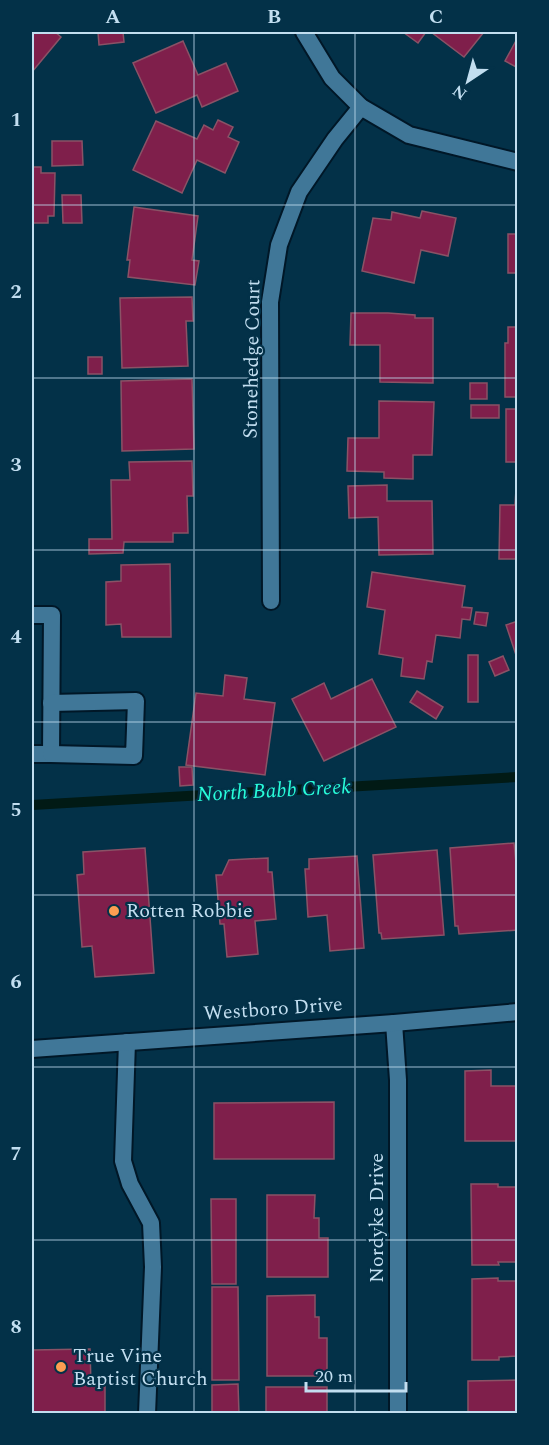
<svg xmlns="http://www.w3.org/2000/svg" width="549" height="1445" font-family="Spectral,serif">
	<rect width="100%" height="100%" fill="#033148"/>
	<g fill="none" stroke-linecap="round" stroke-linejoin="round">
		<path stroke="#011a15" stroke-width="10" d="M32,805L518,777"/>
	</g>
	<g fill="#7f1f4b" stroke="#8a5266" stroke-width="1.5">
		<path d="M32,32H55L61,37L32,72Z"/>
		<path d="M98,32H123L124,42L99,45Z"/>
		<path d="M403,32H426L418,43Z"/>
		<path d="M431,32H484L464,57Z"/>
		<path d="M518,37V68L505,61Z"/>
		<path d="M183,41L198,75L226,63L238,91L202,107L197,95L156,113L133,63Z"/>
		<path d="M218,120L233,127L228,137L239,142L225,173L197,160L182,193L133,170L156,121L197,139L204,125L213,130Z"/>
		<path d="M52,141H82L83,165L52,166Z"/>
		<path d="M32,167H41V173H55L54,216H48V223H32Z"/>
		<path d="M62,195H81L82,223H63Z"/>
		<path d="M134,207L198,216L192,260L199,261L195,285L128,277L130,260H127Z"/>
		<path d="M422,211L456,218L448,256L421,250L414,283L362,271L373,218L391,220L392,212L420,218Z"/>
		<rect x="508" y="234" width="10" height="39"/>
		<path d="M192,297L193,321H186L188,366L122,368L120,298Z"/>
		<path d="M351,313H388L415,315V318H433V383L380,382V345H350Z"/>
		<path d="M508,327H518V397H505V343H508Z"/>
		<rect x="88" y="357" width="14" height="17"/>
		<path d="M192,379L194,449L122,451L121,381Z"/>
		<rect x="470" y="383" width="17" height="16"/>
		<path d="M379,401L434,402L432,455H413V479L384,478V472L347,471L348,438H379Z"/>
		<rect x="471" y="405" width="28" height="13"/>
		<rect x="506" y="409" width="12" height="53"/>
		<path d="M192,461L193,496H187L188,533H173V542H124L123,553L89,554V539H112L111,480H130L129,462Z"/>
		<path d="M387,485V501H432L433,554L379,555L378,517L349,518L348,486Z"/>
		<path d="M516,489H518V559H499L500,505H515Z"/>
		<path d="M170,564L171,637H122L121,624L106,625V582L121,581V565Z"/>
		<path d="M372,572L465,586L462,607L472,608L470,620L462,619L460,638L436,635L432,662L427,661L424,679L401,676L403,658L379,654L385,610L367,607Z"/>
		<path d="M476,612L488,613L486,626L474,624Z"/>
		<path d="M518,621V661L506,625Z"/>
		<rect x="468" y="655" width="10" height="47"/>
		<path d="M503,656L509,670L495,676L489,662Z"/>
		<path d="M225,675L247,678L244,699L275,703L265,775L186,765L196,693L223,696Z"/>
		<path d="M372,679L396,727L324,761L292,699L324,683L331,699Z"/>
		<path d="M417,691L443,707L436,719L410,702Z"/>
		<path d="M179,767H192L193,785L180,786Z"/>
		<path d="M514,843L518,883V930L459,934L458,926H455L450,848Z"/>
		<path d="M145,848L154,973L95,977L92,946L82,947L77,875L84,874L83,852Z"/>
		<path d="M437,850L444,935L382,939L381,933H379L373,855Z"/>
		<path d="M357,856L364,948L330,951L327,915L308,917L305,869H309V859Z"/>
		<path d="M268,858V872H272L276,919L255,921L258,954L227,957L224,924H220L216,875H222L229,860Z"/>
		<path d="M491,1070V1086H518V1141H465V1071Z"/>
		<path d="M334,1102V1159H214V1103Z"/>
		<path d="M471,1184H498V1187H518V1262H498L499,1265H472Z"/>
		<path d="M267,1195H315L314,1218H319V1238H328V1277H267Z"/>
		<path d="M211,1199H236V1284H212Z"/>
		<path d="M498,1278V1281H518V1356L499,1357V1360H472V1279Z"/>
		<path d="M212,1287H238L239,1380H212Z"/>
		<path d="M315,1295V1317H319V1338H327V1376H267V1296Z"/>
		<path d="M90,1349L91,1385L105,1384V1414H32V1350Z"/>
		<path d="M518,1380V1414H468V1381Z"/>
		<path d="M238,1384L239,1414H212V1385Z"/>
		<rect x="266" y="1387" width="61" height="27"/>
	</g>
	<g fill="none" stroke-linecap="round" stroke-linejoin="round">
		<defs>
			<g id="service">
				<path d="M32,615H52L51,754H32"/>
				<path d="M51,754L134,756L136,701L51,703"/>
				<path d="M127,1042L123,1161L130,1184L151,1223L153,1267L147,1414"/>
			</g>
			<g id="minor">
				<path d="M304,32L332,78L361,107L409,135L518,162"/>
				<path d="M271,601L270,302L279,245L299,192L335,139L361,107"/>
				<path d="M394,1023L398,1080V1414"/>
				<path d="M32,1049L394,1023L518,1012"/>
			</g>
		</defs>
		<use href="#service" stroke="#001727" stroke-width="20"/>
		<use href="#minor" stroke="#001727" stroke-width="20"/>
		<use href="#service" stroke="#407798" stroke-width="16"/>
		<use href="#minor" stroke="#407798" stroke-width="16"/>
	</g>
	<path fill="none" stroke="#c2def0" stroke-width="1.5" stroke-opacity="0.55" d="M194,32V1414M355,32V1414M32,205H518M32,378H518M32,550H518M32,722H518M32,895H518M32,1067H518M32,1240H518"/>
	<g fill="#fb9e52" stroke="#033148" stroke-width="2">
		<circle cx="114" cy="911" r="6"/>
		<circle cx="61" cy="1367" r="6"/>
	</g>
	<g text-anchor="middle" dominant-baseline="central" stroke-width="4.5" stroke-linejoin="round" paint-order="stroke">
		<g font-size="20" fill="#c2def0" stroke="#033148">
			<text transform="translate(252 359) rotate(-89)">Stonehedge Court</text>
			<text transform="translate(273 1009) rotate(-4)">Westboro Drive</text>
			<text transform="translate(377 1218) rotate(-90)">Nordyke Drive</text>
		</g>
		<g font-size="20" fill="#c2def0" stroke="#033148" text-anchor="start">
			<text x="126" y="911">Rotten Robbie</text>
			<text x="73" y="1356">True Vine<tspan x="73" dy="23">Baptist Church</tspan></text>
		</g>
		<g font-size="21" font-style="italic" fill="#28fdda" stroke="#033148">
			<text transform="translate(274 791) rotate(-3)">North Babb Creek</text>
		</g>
	</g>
	<rect width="549" height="1445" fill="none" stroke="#033148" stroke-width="66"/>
	<g transform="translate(468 81) rotate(216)" stroke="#033148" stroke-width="4.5" paint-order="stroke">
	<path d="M0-4.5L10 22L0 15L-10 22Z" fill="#c2def0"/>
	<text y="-9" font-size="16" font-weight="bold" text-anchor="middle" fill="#c2def0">N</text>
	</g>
	<path d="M306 1382v9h100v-9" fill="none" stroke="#c2def0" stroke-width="3"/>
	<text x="315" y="1382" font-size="18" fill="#c2def0" stroke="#033148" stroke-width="4.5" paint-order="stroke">20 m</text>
	<rect x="33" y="33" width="483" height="1379" fill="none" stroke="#c2def0" stroke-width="2"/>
	<g font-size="20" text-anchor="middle" font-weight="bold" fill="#c2def0">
		<text x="113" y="23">A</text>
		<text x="274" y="23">B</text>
		<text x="436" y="23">C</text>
		<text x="16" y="126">1</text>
		<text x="16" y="298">2</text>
		<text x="16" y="471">3</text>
		<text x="16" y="643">4</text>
		<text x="16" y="816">5</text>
		<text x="16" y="988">6</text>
		<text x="16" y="1160">7</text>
		<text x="16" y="1333">8</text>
	</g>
</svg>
